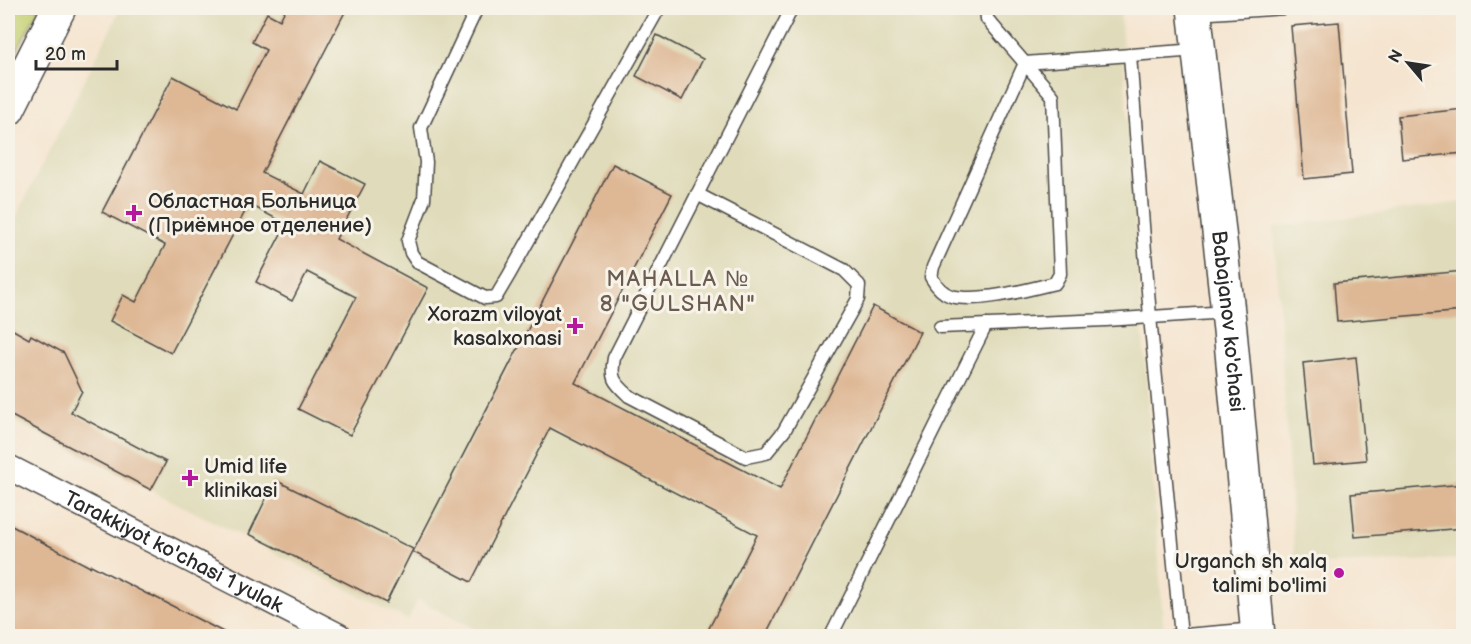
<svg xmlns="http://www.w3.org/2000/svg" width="1471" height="644" font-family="'Balsamiq Sans',sans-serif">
	<rect width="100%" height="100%" fill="#f7f3e8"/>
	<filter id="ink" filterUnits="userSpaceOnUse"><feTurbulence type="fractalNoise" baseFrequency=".0167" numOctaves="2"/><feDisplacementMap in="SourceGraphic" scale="12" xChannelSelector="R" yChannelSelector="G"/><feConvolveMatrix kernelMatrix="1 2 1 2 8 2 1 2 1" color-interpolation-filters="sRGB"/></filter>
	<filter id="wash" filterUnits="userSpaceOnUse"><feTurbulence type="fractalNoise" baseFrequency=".008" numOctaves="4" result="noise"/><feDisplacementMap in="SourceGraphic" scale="24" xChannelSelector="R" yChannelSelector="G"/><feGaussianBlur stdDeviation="1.35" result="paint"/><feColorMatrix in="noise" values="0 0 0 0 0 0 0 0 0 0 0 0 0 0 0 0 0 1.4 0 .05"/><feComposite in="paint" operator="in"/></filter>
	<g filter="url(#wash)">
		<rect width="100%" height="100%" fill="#f5e5d0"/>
		<g fill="#e0dcbb">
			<path d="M121,8H1120L1164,636H488L418,600L408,620L8,418V233Z"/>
			<path d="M1463,202V559L1295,565L1274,227Z"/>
		</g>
		<path fill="#c4d072" stroke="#787e4e" stroke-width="1.5" d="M8,8H39L8,68Z"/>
		<g id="blocks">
			<g fill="#deb895">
				<path d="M286,8H347L262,173L304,194L320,161L365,184L336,239L428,288L350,435L298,409L356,297L307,272L292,301L256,282L286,224L249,204L171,353L110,321L123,295L136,302L165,245L102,212L173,76L236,109L266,50L252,42L267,13L280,20Z"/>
				<path d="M1339,22L1352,174L1304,179L1291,26Z"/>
				<path d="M657,35L703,59L682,100L636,76Z"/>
				<path d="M1464,109V153L1402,159L1398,116Z"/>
				<path d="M613,164L672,194L575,383L780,489L873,306L920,332L765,636H705L757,535L550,428L471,582L413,552Z"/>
				<path d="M1464,271V311L1337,322L1334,283Z"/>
				<path d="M8,327L29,339L31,335L64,353L82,391L71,412L166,462L151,490L8,414Z"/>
				<path d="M1356,357L1366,460L1313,465L1303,363Z"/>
				<path d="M275,480L413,549L386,603L249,534Z"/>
				<path d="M1464,484V528L1355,537L1351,494Z"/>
				<path d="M8,524L90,567L91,565L149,595V594L231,636H8Z"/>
			</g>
		</g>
	</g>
	<g filter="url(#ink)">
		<use href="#blocks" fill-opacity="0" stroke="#494744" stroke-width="1.5"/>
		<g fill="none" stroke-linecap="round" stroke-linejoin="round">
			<defs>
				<g id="lane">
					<path d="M477,8L421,128L426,162L424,199L408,241L411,253L417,262L485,298L496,297L509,275L659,8"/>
					<path d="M986,8L987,19L1053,96L1060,274L1055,283C1027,290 978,303 951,296C942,293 935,284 931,277L933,267L1025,63"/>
					<path d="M1196,14L1285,8"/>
					<path d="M1130,55L1150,317L1181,636"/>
					<path d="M1025,63L1197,50"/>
					<path d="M697,194L844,270L859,285L858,299L784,431L766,453L746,457L629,396C614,382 610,379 614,358L792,8"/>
					<path d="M940,327L1106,320L1227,312"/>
					<path d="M831,636L986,325"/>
					<path d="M1174,636L1256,629"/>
				</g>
				<g id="street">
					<path id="s1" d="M8,467L339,636"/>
				</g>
				<g id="secondary">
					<path id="s2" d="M1194,8L1230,330L1258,636"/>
					<path d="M8,109L59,8"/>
				</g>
			</defs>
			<use href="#lane" stroke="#494744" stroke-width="15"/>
			<use href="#street" stroke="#494744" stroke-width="27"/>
			<use href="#secondary" stroke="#494744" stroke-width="36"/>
			<use href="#lane" stroke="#fff" stroke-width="12"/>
			<use href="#street" stroke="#fff" stroke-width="24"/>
			<use href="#secondary" stroke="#fff" stroke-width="33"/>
		</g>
	</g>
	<g fill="#b5179e" stroke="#f7f3e8" stroke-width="2">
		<path d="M131 204h6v6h6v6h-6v6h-6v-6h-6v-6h6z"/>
		<path d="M572 317h6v6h6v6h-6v6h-6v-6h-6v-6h6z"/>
		<path d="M187 469h6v6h6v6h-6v6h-6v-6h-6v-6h6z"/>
		<circle cx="1339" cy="573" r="6"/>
	</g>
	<g text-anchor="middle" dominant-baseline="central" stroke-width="6" stroke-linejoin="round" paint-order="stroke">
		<g font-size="21" fill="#2b2b2b" stroke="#f7f3e8" text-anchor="start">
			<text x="148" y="201">Областная Больница<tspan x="148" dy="24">(Приёмное отделение)</tspan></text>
			<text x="562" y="314" text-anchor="end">Xorazm viloyat<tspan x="562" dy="24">kasalxonasi</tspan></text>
			<text x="204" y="466">Umid life<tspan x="204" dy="24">klinikasi</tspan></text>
			<text x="1327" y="561" text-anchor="end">Urganch sh xalq<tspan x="1327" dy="24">talimi bo'limi</tspan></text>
		</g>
		<g font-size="21" fill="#2b2b2b" stroke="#f7f3e8">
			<text stroke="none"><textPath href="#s2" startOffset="315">Babajanov ko'chasi</textPath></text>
			<text stroke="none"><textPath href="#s1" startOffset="186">Tarakkiyot ko'chasi 1 yulak</textPath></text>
		</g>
		<g font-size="22" letter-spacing="1.5" fill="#6a5c50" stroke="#f7f3e8">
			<text x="678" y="279">MAHALLA №<tspan x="678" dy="25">8 "GULSHAN"</tspan></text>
		</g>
	</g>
	<rect width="1471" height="644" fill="none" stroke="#f7f3e8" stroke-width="30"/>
	<g transform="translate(1408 63) rotate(299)" stroke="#f7f3e8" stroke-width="4.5" paint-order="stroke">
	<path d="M0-4.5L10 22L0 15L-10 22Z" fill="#2b2b2b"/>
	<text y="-9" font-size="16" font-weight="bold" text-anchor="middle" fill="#2b2b2b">N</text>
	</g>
	<path d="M36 60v9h81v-9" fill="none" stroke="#2b2b2b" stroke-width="3"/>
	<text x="45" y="60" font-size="18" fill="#2b2b2b" stroke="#f7f3e8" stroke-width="4.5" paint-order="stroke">20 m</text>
</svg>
